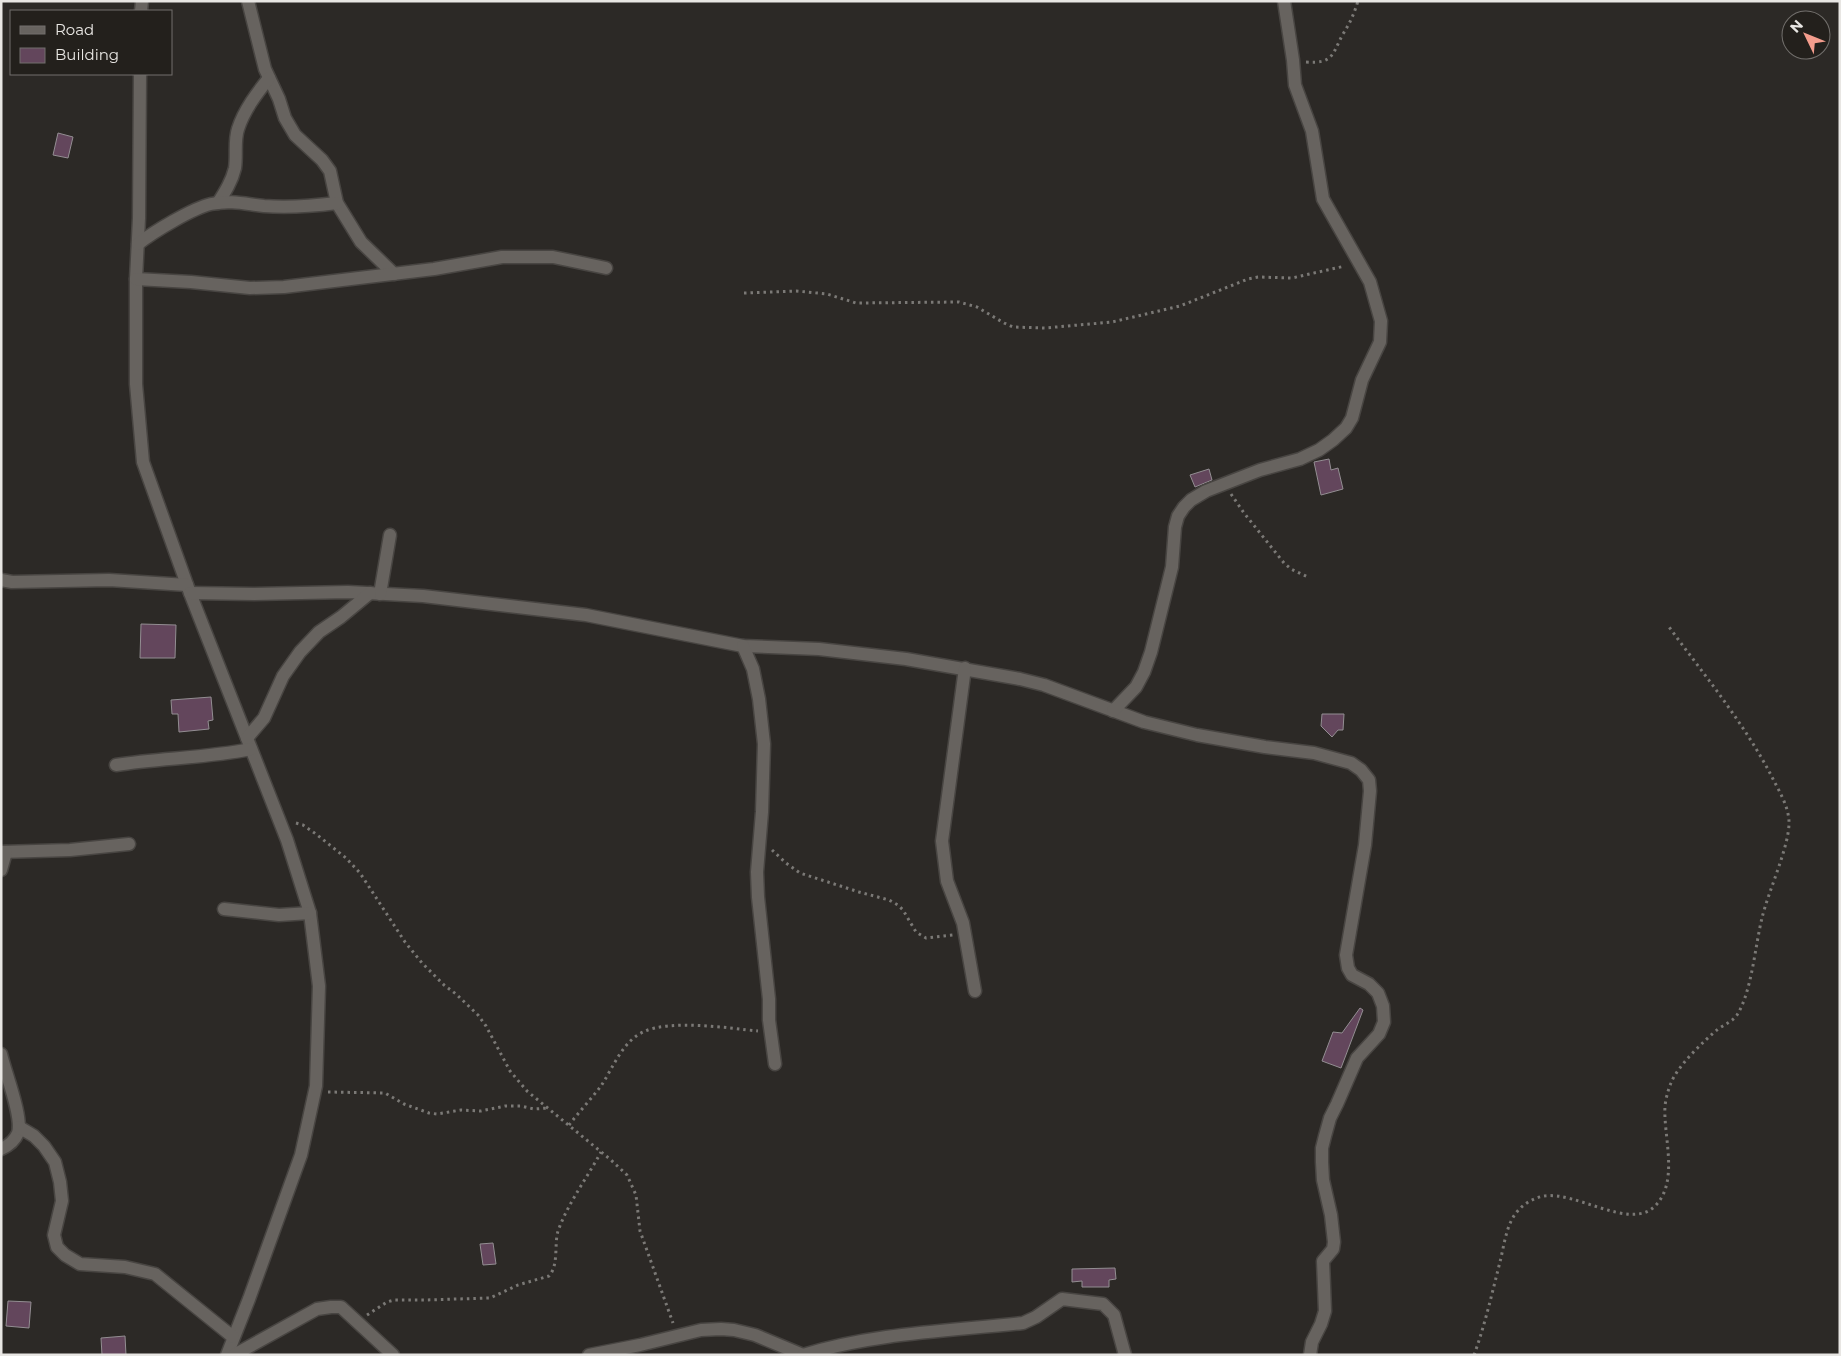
<svg xmlns="http://www.w3.org/2000/svg" width="1841" height="1356" font-family="Montserrat,sans-serif">
	<rect width="100%" height="100%" fill="#2c2926"/>
	<g fill="#63465c" stroke="#938e92">
		<path d="M58,133L73,137L68,158L53,155Z"/>
		<path d="M1329,459L1331,470L1338,468L1343,489L1321,495L1314,462Z"/>
		<path d="M1209,469L1212,480L1195,487L1190,475Z"/>
		<path d="M141,624L176,625L175,658H140Z"/>
		<path d="M211,697L213,720L208,721L209,729L179,732L178,714H172L171,700Z"/>
		<path d="M1322,714H1344L1343,730H1338L1332,737L1321,726Z"/>
		<path d="M1360,1008L1363,1010L1341,1068L1322,1061L1333,1032L1342,1033Z"/>
		<path d="M493,1243L496,1264L483,1265L480,1244Z"/>
		<path d="M1115,1268L1116,1279L1109,1280V1287H1082V1281L1072,1282V1269Z"/>
		<path d="M8,1301L31,1302L29,1328L6,1326Z"/>
		<path d="M125,1336L126,1355H102L101,1338Z"/>
	</g>
	<g fill="none" stroke-linecap="round" stroke-linejoin="round">
		<defs>
			<g id="street">
				<path d="M248,1L265,69L279,99L285,118L295,135L322,160L330,171L337,203L361,242L394,274"/>
				<path d="M141,11L142,1"/>
				<path d="M140,74L139,218L136,279V384L143,462L190,593L287,840L310,913L319,986L316,1086L301,1155L249,1299L227,1355"/>
				<path d="M218,203C225,192 232,181 235,168C237,155 234,141 238,129C244,110 257,93 269,78"/>
				<path d="M138,244C153,232 193,208 211,204C231,200 245,204 264,206C289,208 313,206 337,203"/>
				<path d="M136,279L191,282L250,288L284,287L434,269L502,257H553L606,268"/>
				<path d="M1,580L12,582L109,580L187,585"/>
				<path d="M190,593L254,594L348,592L423,596L586,615L743,646L819,649L906,659L1020,679L1044,685L1144,722L1197,735L1265,747L1314,753L1351,763L1361,770L1369,780L1370,791L1365,845L1346,955L1348,968L1352,975L1369,984L1378,993L1383,1006L1384,1022L1379,1034L1357,1058L1337,1104L1330,1118L1325,1136L1322,1148V1162L1323,1180L1331,1215L1334,1242L1333,1249L1323,1261L1325,1311L1321,1324L1312,1342L1310,1355"/>
				<path d="M380,594L390,535"/>
				<path d="M743,646L753,669L759,699L764,744L762,812L757,872L758,897L769,999V1020L775,1064"/>
				<path d="M965,668L942,841L947,881L963,923L975,991"/>
				<path d="M1113,711L1136,687L1144,672L1151,652L1172,567L1175,527L1178,516L1184,507L1191,500L1206,491L1260,470L1300,459L1319,450L1333,440L1346,428L1352,418L1362,380L1380,342L1381,321L1370,282L1323,199L1312,131L1295,85L1293,60L1284,1"/>
				<path d="M247,738L264,718L283,676L300,652L319,632L341,617L370,593"/>
				<path d="M116,765C161,758 207,758 251,749"/>
				<path d="M1,852L70,850L129,844"/>
				<path d="M1,870L6,852"/>
				<path d="M224,909L279,915L310,913"/>
				<path d="M1,1054C5,1072 23,1117 18,1133C15,1140 8,1146 1,1149"/>
				<path d="M19,1127L34,1136L44,1146L55,1162L60,1182L62,1201L54,1235L57,1247L65,1255L80,1264L125,1267L155,1274L233,1337"/>
				<path d="M234,1355L317,1309L331,1307H341L393,1355"/>
				<path d="M589,1355L640,1345L701,1330L721,1329L734,1330L755,1335L803,1355"/>
				<path d="M803,1355C874,1333 949,1331 1023,1323L1036,1317L1062,1299L1103,1304L1114,1315L1125,1355"/>
			</g>
		</defs>
		<use href="#street" stroke="#484542" stroke-width="15"/>
		<g stroke="#7b7976" stroke-width="3" stroke-dasharray="2.5 4" stroke-linecap="butt">
			<path d="M1306,62C1334,64 1332,54 1343,34C1350,23 1354,14 1358,1"/>
			<path d="M744,293L796,291L827,294L856,303L959,302L977,307L1004,323L1013,327L1045,328L1112,322L1180,306L1248,279L1258,277L1292,278L1345,266"/>
			<path d="M1231,494L1244,513L1284,563L1291,569L1308,577"/>
			<path d="M296,823L303,825L316,834L346,858L360,873L405,942L422,963L444,985L456,994L478,1015L486,1026L510,1071L527,1091L611,1160L627,1175L636,1195L640,1231L673,1323"/>
			<path d="M772,850L786,863L800,873L859,892L889,900L898,905L903,910L916,932L926,938L953,935"/>
			<path d="M328,1092L385,1093L404,1104L429,1113L437,1114L461,1110L481,1111L505,1106H521L534,1109L548,1108"/>
			<path d="M569,1125C579,1112 591,1099 601,1086C613,1068 622,1042 643,1032C670,1019 728,1028 758,1031"/>
			<path d="M367,1315L387,1302L394,1300H425L490,1298L518,1285L549,1276C559,1265 554,1244 558,1231C568,1203 587,1178 601,1152"/>
			<path d="M1474,1355C1485,1325 1492,1293 1500,1262C1504,1246 1506,1226 1516,1213C1523,1204 1533,1198 1544,1196C1576,1191 1629,1230 1654,1207C1680,1183 1663,1136 1665,1106C1666,1098 1668,1090 1671,1083C1678,1065 1704,1041 1718,1029C1725,1024 1732,1022 1737,1015C1752,991 1755,946 1762,918C1768,892 1790,845 1789,821C1788,805 1779,791 1772,777C1744,723 1705,676 1669,627"/>
		</g>
		<use href="#street" stroke="#67635f" stroke-width="12"/>
	</g>
	<rect width="1841" height="1356" fill="none" stroke="#e8e6e3" stroke-width="5"/>
	<rect x="10" y="10" width="162" height="65" fill="#23201c" stroke="#726f6c"/>
	<rect x="20" y="26" width="25" height="8" fill="#67635f" stroke="#726f6c"/>
	<text x="55" y="35" font-size="15" fill="#e8e6e3">Road</text>
	<rect x="20" y="48" width="25" height="15" fill="#63465c" stroke="#726f6c"/>
	<text x="55" y="60" font-size="15" fill="#e8e6e3">Building</text>
	<g transform="translate(1806 35) rotate(313)"><circle r="24" fill="#23201c" stroke="#726f6c"/>
	<path d="M0-4L9 19L0 12L-9 19Z" fill="#f49d8d"/>
	<text y="-8" font-size="14" font-weight="bold" text-anchor="middle" fill="#e8e6e3">N</text>
	</g>
</svg>
